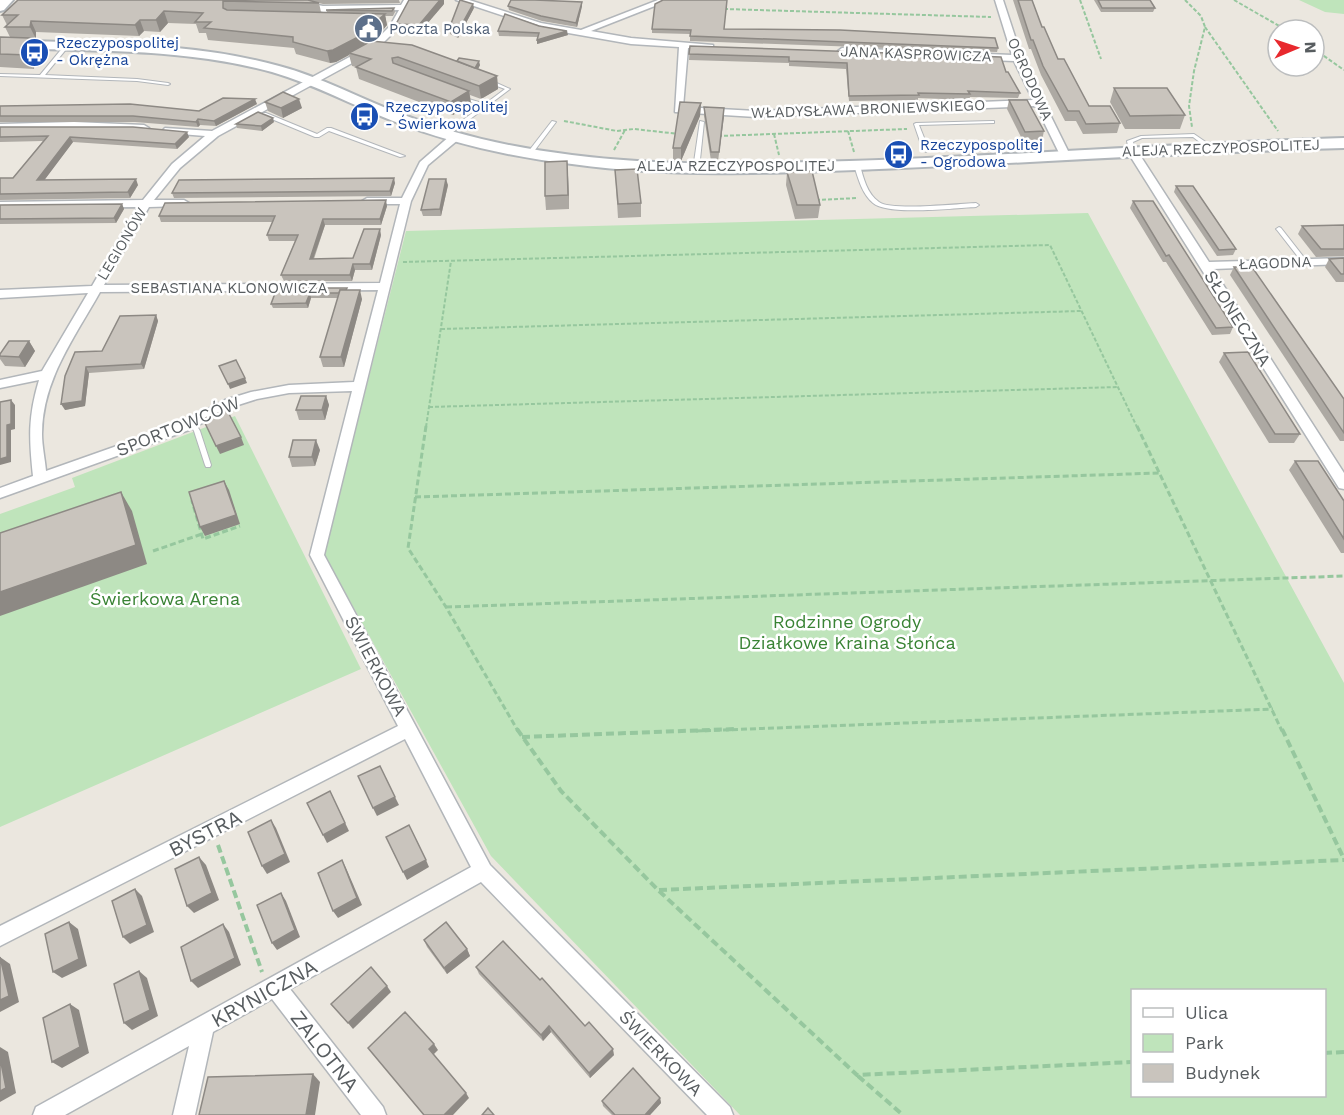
<svg xmlns="http://www.w3.org/2000/svg" width="1344" height="1115" font-family="'Work Sans',sans-serif">
	<rect width="100%" height="100%" fill="#ebe7df"/>
	<g fill="#bfe4bb" fill-rule="evenodd">
		<path d="M1299,0H1344V14L1325,12Z"/>
		<path d="M1088,213L1344,683V1115H740L491,856L324,554L406,231ZM1132,990H1324V1096H1132Z"/>
		<path d="M235,416L361,669L0,827V514L75,487L72,478Z"/>
	</g>
	<g fill="none" stroke-linecap="round" stroke-linejoin="round">
		<defs>
			<g id="lane">
				<path d="M64,46L68,47L45,75L137,79L168,83L170,84L168,85L137,81L0,76V74L40,75Z"/>
				<path d="M486,80H490L510,89L449,135H445V133L482,106L459,98V96L485,104L505,89L486,82Z"/>
				<path d="M262,113H266L317,134L327,128H331L405,156L400,157L329,131L319,137H315L262,115Z"/>
				<path d="M552,121L556,122L532,154H528V152Z"/>
				<path d="M700,121L704,122L699,169L696,171L693,169Z"/>
				<path d="M992,121H994V123L919,125L929,150L926,152L923,150L914,124L916,123Z"/>
				<path d="M1194,134L1210,145V147H1206L1193,137L1142,138L1133,142L1135,151L1132,153L1129,151L1127,141L1141,136Z"/>
				<path d="M855,164L860,165C863,177 867,194 879,202C891,211 958,204 976,203L979,205L976,207C955,208 888,216 873,203C862,194 858,178 854,165Z"/>
				<path d="M1279,227L1281,228L1306,260V262H1302L1277,230L1276,229Z"/>
				<path d="M190,421H194L200,431L211,465L210,467H206L205,465L194,431L189,423Z"/>
			</g>
			<g id="street">
				<path d="M276,0H292L323,6L401,5L404,0H412L397,29L376,50L218,136L180,168L154,200H184L189,203L184,206L149,207L104,285L380,283L400,204H367L362,201L367,198H402L420,162L451,135H459V139L428,165L411,201L324,555L490,865L730,1107L733,1115H707L481,882L290,989L383,1107L386,1115H361L272,999L213,1032L195,1115H173L189,1046L65,1115H33L36,1107L471,867L405,739L0,946V926L398,726L310,555L352,391L289,393L257,399L235,406L189,430L0,498V488L33,476C29,438 28,417 39,380L0,388V380L42,371L88,293L0,298V290L92,286L138,207L0,208V202L143,200L172,164L205,136L168,133L163,130L165,128L212,131L370,46L390,26L399,10L323,12ZM378,290L354,382L289,385L251,392L225,400L179,424L46,471C45,459 42,446 42,434C42,380 75,337 100,292Z"/>
				<path d="M456,0H469L541,23L581,30L658,0H670L591,31L631,38L713,45V49L710,50L688,48L683,107L756,111L1033,100L1014,61L842,54L838,51L842,48L1012,55L995,0H1003L1022,58L1070,155L1061,157L1036,106L756,117L675,112L679,47L631,44L540,28Z"/>
				<path d="M74,122L144,125L149,128L144,131L74,128L0,130V124Z"/>
				<path d="M1128,149H1136L1209,262L1344,258V264L1213,269L1344,473V489L1339,488L1127,151Z"/>
			</g>
			<g id="secondary">
				<path d="M0,0H13L4,10L0,11Z"/>
				<path d="M0,40C93,44 189,41 279,66C321,77 359,98 399,113C455,135 513,148 572,155C674,168 777,163 879,160C1034,154 1189,143 1344,138V148C1189,152 1034,163 879,169C776,173 674,178 572,164C511,157 450,143 393,121C352,105 314,84 272,72C184,48 90,51 0,48Z"/>
			</g>
		</defs>
		<use href="#lane" stroke="#b2b6ba" stroke-width="2"/>
		<use href="#street" stroke="#b2b6ba" stroke-width="3"/>
		<use href="#secondary" stroke="#b1b6ba" stroke-width="4"/>
		<g stroke="#96c79e" stroke-width="2" stroke-dasharray="4 2" stroke-linecap="butt">
			<path d="M1080,0L1101,59"/>
			<path d="M1185,0L1201,16L1205,27L1194,71L1189,106L1192,127"/>
			<path d="M1234,0L1286,30"/>
			<path d="M724,9L991,17"/>
			<path d="M1205,27L1278,131"/>
			<path d="M1314,49L1344,70"/>
			<path d="M564,121L617,131L634,129L679,134"/>
			<path d="M848,131L854,152"/>
			<path d="M774,134L779,155"/>
			<path d="M718,136L907,129"/>
			<path d="M614,150L625,130"/>
			<path d="M816,200L858,198"/>
			<path d="M403,262L1050,245L1137,427"/>
			<path d="M441,329L1081,311"/>
			<path d="M429,407L1118,387"/>
			<path d="M426,427L451,261"/>
		</g>
		<g stroke="#96c79e" stroke-width="3" stroke-dasharray="6 3" stroke-linecap="butt">
			<path d="M426,426L408,548L446,607L518,731"/>
			<path d="M1137,426L1282,731"/>
			<path d="M415,497L1160,473"/>
			<path d="M195,500L192,501L203,539L240,526"/>
			<path d="M153,551L202,534"/>
			<path d="M446,607L1344,576"/>
			<path d="M696,731L1273,709"/>
		</g>
		<g stroke="#96c79e" stroke-width="4" stroke-dasharray="8 4" stroke-linecap="butt">
			<path d="M517,729L561,791L658,890L857,1075L1132,1062"/>
			<path d="M1282,729L1344,859"/>
			<path d="M522,737L736,729"/>
			<path d="M218,845L262,972"/>
			<path d="M659,890L1344,860"/>
			<path d="M1324,1053L1344,1052"/>
			<path d="M858,1076L903,1115"/>
		</g>
		<use href="#lane" fill="#fff" fill-rule="evenodd"/>
		<use href="#street" fill="#fff" fill-rule="evenodd"/>
		<use href="#secondary" fill="#fff" fill-rule="evenodd"/>
	</g>
	<g fill="#ada9a3">
		<path d="M18,0H399L400,3L323,4L319,3L321,12H327L326,10L394,8L395,12L393,16H385L387,25L382,31L366,30L365,45L480,65L478,69L497,76L498,89L481,99L470,95L471,104L453,115L359,79L356,67L352,66L349,55L336,62L330,63L296,54L294,48L208,40L206,33H199L196,24L168,23L160,32L144,31L139,36L36,32V39H29L35,51L34,69L0,67V37H10L5,27L7,25L2,15Z"/>
		<path d="M537,0L582,6L577,27L542,21L509,10L508,6Z"/>
		<path d="M1013,0H1032L1042,27L1058,59L1089,106L1120,123L1117,133L1083,134L1076,121H1065L1041,75L1031,49H1029Z"/>
		<path d="M1094,0H1150L1155,8L1153,12H1101Z"/>
		<path d="M444,4L420,32L398,31L396,24Z"/>
		<path d="M474,8L458,38L450,34L449,29Z"/>
		<path d="M505,14L568,35L537,44L538,37L499,36L498,31Z"/>
		<path d="M652,29H724L998,48L997,52L690,41V34L652,33Z"/>
		<path d="M690,46L1006,72L1020,93L1018,98L970,97L969,100L918,98V100L849,101L846,69L789,66V63L689,60Z"/>
		<path d="M1114,88L1185,115L1180,129H1125L1110,102Z"/>
		<path d="M1009,100L1044,131L1042,140L1023,141L1007,109Z"/>
		<path d="M265,102L302,108L283,118L268,111Z"/>
		<path d="M701,103L700,116L681,161L673,160V148Z"/>
		<path d="M257,104L216,126L200,125L198,127L135,122H0V106L199,111Z"/>
		<path d="M704,107L724,108L718,161H711L704,116Z"/>
		<path d="M274,122L262,131L237,128L236,124Z"/>
		<path d="M0,127L189,137L177,149L73,142L44,180L138,185L130,198L0,200V178H13L43,141L0,142Z"/>
		<path d="M615,170L641,203V217L618,218Z"/>
		<path d="M787,172L820,205L818,218L795,219L786,185Z"/>
		<path d="M568,175L569,209L546,210L545,196Z"/>
		<path d="M395,183L391,196L174,198L172,193Z"/>
		<path d="M448,185L441,216H423L421,210Z"/>
		<path d="M1176,186L1236,249L1233,255L1217,256L1174,192Z"/>
		<path d="M1133,201L1233,327L1230,334L1212,335L1166,262H1163L1130,208Z"/>
		<path d="M122,204L124,209L116,223L0,224V205Z"/>
		<path d="M387,206L381,225H325L314,259L353,258L381,235L372,270H355L352,281H284L281,275L295,241H269L267,235L273,222H161L159,216Z"/>
		<path d="M1344,225V256L1316,257L1298,234L1302,226Z"/>
		<path d="M1344,258V282H1336L1325,267L1329,259Z"/>
		<path d="M1234,267L1344,399V441H1340L1230,275Z"/>
		<path d="M277,288L348,290L362,299L344,367H323L320,357L338,298H311L308,308H273L271,304Z"/>
		<path d="M156,315L158,321L144,369L89,373L85,406L65,410V376L102,351Z"/>
		<path d="M29,341L35,351L25,367L5,366L0,359V354Z"/>
		<path d="M1224,353L1300,434L1294,443H1269L1219,362Z"/>
		<path d="M326,396L329,405L325,420H299L296,410Z"/>
		<path d="M320,450L315,466L292,467L289,457Z"/>
		<path d="M1295,461L1344,501V553H1341L1289,470Z"/>
		<path d="M424,940L467,949L470,956L447,974L427,947Z"/>
		<path d="M476,967L614,1055L590,1078L551,1032L543,1041L479,974Z"/>
		<path d="M660,1098L661,1103L650,1115H612L603,1106L602,1101Z"/>
	</g>
	<g fill="#8d8984">
		<path d="M440,0H444V4L420,32L419,25Z"/>
		<path d="M582,2V6L577,27L576,23Z"/>
		<path d="M473,4L474,8L458,38L457,33Z"/>
		<path d="M164,11L168,23L160,32L156,20Z"/>
		<path d="M385,14L387,25L382,31L379,19Z"/>
		<path d="M363,18L366,30L364,46L349,53V55L336,62L330,63L327,51Z"/>
		<path d="M140,20L144,31L139,36L135,25Z"/>
		<path d="M31,21L36,32V39L30,27Z"/>
		<path d="M567,31L568,35L537,44V40Z"/>
		<path d="M29,38L35,51L34,69L28,55Z"/>
		<path d="M479,61L480,65L476,73L475,68Z"/>
		<path d="M497,76L498,89L481,99L479,86Z"/>
		<path d="M469,91L471,104L453,115L451,102Z"/>
		<path d="M255,99L257,104L216,126L214,121Z"/>
		<path d="M299,99L302,108L283,118L281,108Z"/>
		<path d="M701,103L700,116L681,161V148Z"/>
		<path d="M724,108V117L718,161L719,152Z"/>
		<path d="M273,118L274,122L262,131L261,126Z"/>
		<path d="M198,119L200,125L198,127L196,122Z"/>
		<path d="M187,132L189,137L177,149L175,144Z"/>
		<path d="M70,137L73,142L40,186L37,180Z"/>
		<path d="M567,161L568,175L569,209L568,195Z"/>
		<path d="M394,178L395,183L391,196L390,191Z"/>
		<path d="M136,179L138,185L130,198L128,192Z"/>
		<path d="M446,179L448,185L441,216L440,209Z"/>
		<path d="M386,200L387,206L381,225L380,219Z"/>
		<path d="M122,204L124,209L116,223L114,218Z"/>
		<path d="M323,219L325,225L311,265L310,259Z"/>
		<path d="M380,229L381,235L372,270L370,264Z"/>
		<path d="M353,264L355,270L352,281L350,275Z"/>
		<path d="M360,290L362,299L344,367L341,357Z"/>
		<path d="M310,293L311,298L308,308L306,303Z"/>
		<path d="M156,315L158,321L144,369L141,364Z"/>
		<path d="M29,341L35,351L25,367L19,357Z"/>
		<path d="M86,367L89,373L85,406L65,410L61,404Z"/>
		<path d="M245,378L247,383L230,389L228,384Z"/>
		<path d="M326,396L329,405L325,420L322,410Z"/>
		<path d="M11,400L15,405V429L11,430V462L0,465V459L7,425Z"/>
		<path d="M241,437L244,445L220,454L216,446Z"/>
		<path d="M316,440L320,450L315,466L312,457Z"/>
		<path d="M224,481L229,490L240,524L205,536L200,527Z"/>
		<path d="M121,492L132,511L147,564L0,616V592Z"/>
		<path d="M330,791L349,831L327,843L323,835Z"/>
		<path d="M395,797L399,805L377,816L373,808Z"/>
		<path d="M271,820L276,828L290,862L267,874L262,866Z"/>
		<path d="M199,857L206,865L219,900L194,913L187,906Z"/>
		<path d="M342,860L346,868L362,905L338,918L333,911Z"/>
		<path d="M426,860L429,867L407,880L403,872Z"/>
		<path d="M135,889L142,896L154,932L130,944L123,937Z"/>
		<path d="M281,893L286,901L300,937L277,950L272,943Z"/>
		<path d="M69,922L78,929L87,966L62,978L53,972Z"/>
		<path d="M223,924L229,932L241,965L198,988L191,981Z"/>
		<path d="M467,949L470,956L447,974L444,968Z"/>
		<path d="M0,957L10,964L19,1002L0,1012Z"/>
		<path d="M139,971L147,978L158,1016L132,1030L124,1023Z"/>
		<path d="M387,986L391,992L353,1029L348,1023Z"/>
		<path d="M70,1004L79,1010L89,1053L62,1068L52,1062Z"/>
		<path d="M549,1026L551,1032L543,1041L541,1035Z"/>
		<path d="M434,1044L438,1050L433,1055L429,1049Z"/>
		<path d="M0,1047L8,1052L16,1093L0,1102Z"/>
		<path d="M613,1049L614,1055L590,1078L589,1073Z"/>
		<path d="M313,1074L320,1082L315,1115H306Z"/>
		<path d="M466,1093L469,1098L453,1115H444Z"/>
		<path d="M660,1098L661,1103L650,1115H645Z"/>
	</g>
	<g fill="#c9c4bd" stroke="#8d8984" stroke-width="1.5">
		<path d="M18,0H308L319,3L223,1V8L227,10L385,14L379,19L363,18L362,35L333,50L327,51L293,42V37L204,28L211,22H195L203,13L164,11L156,20H140L135,25L31,21L30,27H5L18,15H2Z"/>
		<path d="M409,0H440L419,25L396,24Z"/>
		<path d="M460,0L473,4L457,33L449,29Z"/>
		<path d="M511,0H535L582,2L576,23L541,16L508,6Z"/>
		<path d="M663,0H727L724,29L840,30L995,38L998,48L690,36L691,30L652,29L655,4Z"/>
		<path d="M1018,0H1032L1042,27H1044L1058,59H1064L1089,106H1110L1120,123L1086,124L1079,111H1068L1043,66L1033,40H1031Z"/>
		<path d="M1098,0H1150L1155,8H1102Z"/>
		<path d="M394,8L392,11L326,10Z"/>
		<path d="M505,14L539,26L567,31L537,40L539,33L498,31Z"/>
		<path d="M0,37L29,38L28,55L0,54Z"/>
		<path d="M371,41L412,45L497,76L479,86L398,57L392,58L393,63L469,91L451,102L356,67L371,59L349,53Z"/>
		<path d="M690,46L1001,57L1006,72H1008L1020,93L968,91L970,94L918,93L919,95L849,96L847,63L789,61V57L689,54Z"/>
		<path d="M459,58L479,61L475,68L457,61Z"/>
		<path d="M1114,88H1167L1185,115L1130,116Z"/>
		<path d="M283,92L299,99L281,108L265,102Z"/>
		<path d="M223,98L255,99L214,121L198,119L196,122L133,116H0V106L130,104L199,111Z"/>
		<path d="M1009,100H1027L1044,131L1025,132Z"/>
		<path d="M680,102L701,103L681,148H673Z"/>
		<path d="M704,107L724,108L719,152H711Z"/>
		<path d="M258,112L273,118L261,126L236,124Z"/>
		<path d="M0,127H133L187,132L175,144L70,137L37,180L136,179L128,192L0,194V178H13L48,136L0,137Z"/>
		<path d="M567,161L568,195L545,196V162Z"/>
		<path d="M637,169L641,203L618,204L615,170Z"/>
		<path d="M812,171L820,205H797L787,172Z"/>
		<path d="M394,178L390,191L172,193L179,180Z"/>
		<path d="M429,179H446L440,209L421,210Z"/>
		<path d="M1176,186H1193L1236,249L1219,250Z"/>
		<path d="M386,200L380,219H323L310,259L353,258L364,229H380L370,264H353L350,275H281L298,235H267L275,216H159L165,203Z"/>
		<path d="M1133,201H1153L1233,327L1216,328L1169,255L1166,256Z"/>
		<path d="M122,204L114,218L0,219V205Z"/>
		<path d="M1344,225V249H1321L1302,226Z"/>
		<path d="M1344,258V274H1341L1329,259Z"/>
		<path d="M1234,267H1252L1344,399V433Z"/>
		<path d="M277,288H347L346,290H340L339,293H310L306,303L271,304Z"/>
		<path d="M340,290H360L341,357H320Z"/>
		<path d="M156,315L141,364L86,367L82,401L61,404L65,376L75,352L102,351L120,316Z"/>
		<path d="M9,341H29L19,357L0,356V354Z"/>
		<path d="M1248,352L1300,434H1275L1224,353Z"/>
		<path d="M236,360L245,378L228,384L219,366Z"/>
		<path d="M301,396H326L322,410H296Z"/>
		<path d="M11,400V424L7,425V457L0,459V402Z"/>
		<path d="M227,410L241,437L216,446L203,419Z"/>
		<path d="M293,440H316L312,457H289Z"/>
		<path d="M1295,461H1318L1344,501V539Z"/>
		<path d="M224,481L236,515L200,527L189,492Z"/>
		<path d="M121,492L136,545L0,592V533Z"/>
		<path d="M380,766L395,797L373,808L358,776Z"/>
		<path d="M330,791L345,823L323,835L307,803Z"/>
		<path d="M271,820L285,854L262,866L248,832Z"/>
		<path d="M409,825L426,860L403,872L386,837Z"/>
		<path d="M199,857L212,893L187,906L175,869Z"/>
		<path d="M342,860L357,898L333,911L318,873Z"/>
		<path d="M135,889L147,925L123,937L112,901Z"/>
		<path d="M281,893L295,930L272,943L257,905Z"/>
		<path d="M69,922L79,959L53,972L45,934Z"/>
		<path d="M446,922L467,949L444,968L424,940Z"/>
		<path d="M223,924L235,958L191,981L181,947Z"/>
		<path d="M503,941L540,980L542,978L585,1026L589,1022L613,1049L589,1073L549,1026L541,1035L476,967Z"/>
		<path d="M0,957L9,996L0,1000Z"/>
		<path d="M371,967L387,986L348,1023L331,1004Z"/>
		<path d="M139,971L150,1010L124,1023L114,984Z"/>
		<path d="M70,1004L80,1047L52,1062L43,1018Z"/>
		<path d="M405,1012L434,1044L429,1049L466,1093L444,1115H424L368,1048Z"/>
		<path d="M0,1058L6,1088L0,1091Z"/>
		<path d="M633,1068L660,1098L645,1115H615L602,1101Z"/>
		<path d="M313,1074L306,1115H199L208,1077Z"/>
		<path d="M488,1108L494,1115H482Z"/>
	</g>
	<defs>
		<symbol id="civic-disc" viewBox="-11 -11 22 22"><circle r="9.5" fill="#5c6f8a" stroke="#fff"/><path d="M-.6-6.5H3V-4.5H.6V-3L4-1V1h2V6H-6V1h2V-1L-.6-3ZM-1.2 2.5V6h2.4V2.5Z" fill="#fff"/></symbol>
		<symbol id="bus-disc" viewBox="-11 -11 22 22"><circle r="9.5" fill="#1a4fb4" stroke="#fff"/><path d="M-5-6H5V4H4V6H2V4H-2V6H-4V4H-5ZM-3.5-4V0h7V-4ZM-3.5 1.2v1.5H-2V1.2ZM2 1.2v1.5H3.5V1.2Z" fill="#fff"/></symbol>
	</defs>
	<g fill-rule="evenodd">
		<use href="#civic-disc" x="352" y="12" width="33" height="33"/>
		<use href="#bus-disc" x="18" y="36" width="33" height="33"/>
		<use href="#bus-disc" x="348" y="100" width="33" height="33"/>
		<use href="#bus-disc" x="882" y="138" width="33" height="33"/>
	</g>
	<g text-anchor="middle" dominant-baseline="central" stroke-width="5" stroke-linejoin="round" paint-order="stroke">
		<g font-size="15" fill="#4e5e75" stroke="#fff" text-anchor="start">
			<text x="389" y="29">Poczta Polska</text>
		</g>
		<g font-size="15" fill="#164399" stroke="#fff" text-anchor="start">
			<text x="56" y="43">Rzeczypospolitej<tspan x="56" dy="17">- Okrężna</tspan></text>
			<text x="385" y="107">Rzeczypospolitej<tspan x="385" dy="17">- Świerkowa</tspan></text>
			<text x="920" y="145">Rzeczypospolitej<tspan x="920" dy="17">- Ogrodowa</tspan></text>
		</g>
		<g font-size="15" fill="#585d60" stroke="#fff">
			<text transform="translate(916 54) rotate(2)">JANA KASPROWICZA</text>
			<text transform="translate(1030 79) rotate(66)">OGRODOWA</text>
			<text transform="translate(868 109) rotate(-2)">WŁADYSŁAWA BRONIEWSKIEGO</text>
			<text transform="translate(1221 148) rotate(-2)">ALEJA RZECZYPOSPOLITEJ</text>
			<text x="736" y="166">ALEJA RZECZYPOSPOLITEJ</text>
			<text transform="translate(122 244) rotate(-59)">LEGIONÓW</text>
			<text transform="translate(1275 263) rotate(-2)">ŁAGODNA</text>
			<text x="229" y="288">SEBASTIANA KLONOWICZA</text>
		</g>
		<g font-size="18" fill="#585d60" stroke="#fff">
			<text transform="translate(1238 318) rotate(58)">SŁONECZNA</text>
			<text transform="translate(178 426) rotate(-22)">SPORTOWCÓW</text>
			<text transform="translate(376 666) rotate(62)">ŚWIERKOWA</text>
			<text transform="translate(661 1053) rotate(46)">ŚWIERKOWA</text>
		</g>
		<g font-size="18" fill="#398334" stroke="#fff">
			<text x="165" y="598">Świerkowa Arena</text>
			<text x="847" y="621">Rodzinne Ogrody<tspan x="847" dy="21">Działkowe Kraina Słońca</tspan></text>
		</g>
		<g font-size="21" fill="#585d60" stroke="#fff">
			<text transform="translate(205 833) rotate(-27)">BYSTRA</text>
			<text transform="translate(264 993) rotate(-29)">KRYNICZNA</text>
			<text transform="translate(325 1051) rotate(52)">ZALOTNA</text>
		</g>
	</g>
	<rect x="1131" y="989" width="195" height="108" fill="#ffffff" stroke="#bcbebf" stroke-width="1.5"/>
	<rect x="1143" y="1008" width="30" height="9" fill="#ffffff" stroke="#bcbebf" stroke-width="1.5"/>
	<text x="1185" y="1019" font-size="18" fill="#585d60">Ulica</text>
	<rect x="1143" y="1034" width="30" height="18" fill="#bfe4bb" stroke="#bcbebf" stroke-width="1.5"/>
	<text x="1185" y="1049" font-size="18" fill="#585d60">Park</text>
	<rect x="1143" y="1064" width="30" height="18" fill="#c9c4bd" stroke="#bcbebf" stroke-width="1.5"/>
	<text x="1185" y="1079" font-size="18" fill="#585d60">Budynek</text>
	<g transform="translate(1296 48) rotate(88)"><circle r="28" fill="#ffffff" stroke="#bcbebf" stroke-width="1.5"/>
	<path d="M0-4.5L10 22L0 15L-10 22Z" fill="#e8292e"/>
	<text y="-9" font-size="16" font-weight="bold" text-anchor="middle" fill="#585d60">N</text>
	</g>
</svg>
